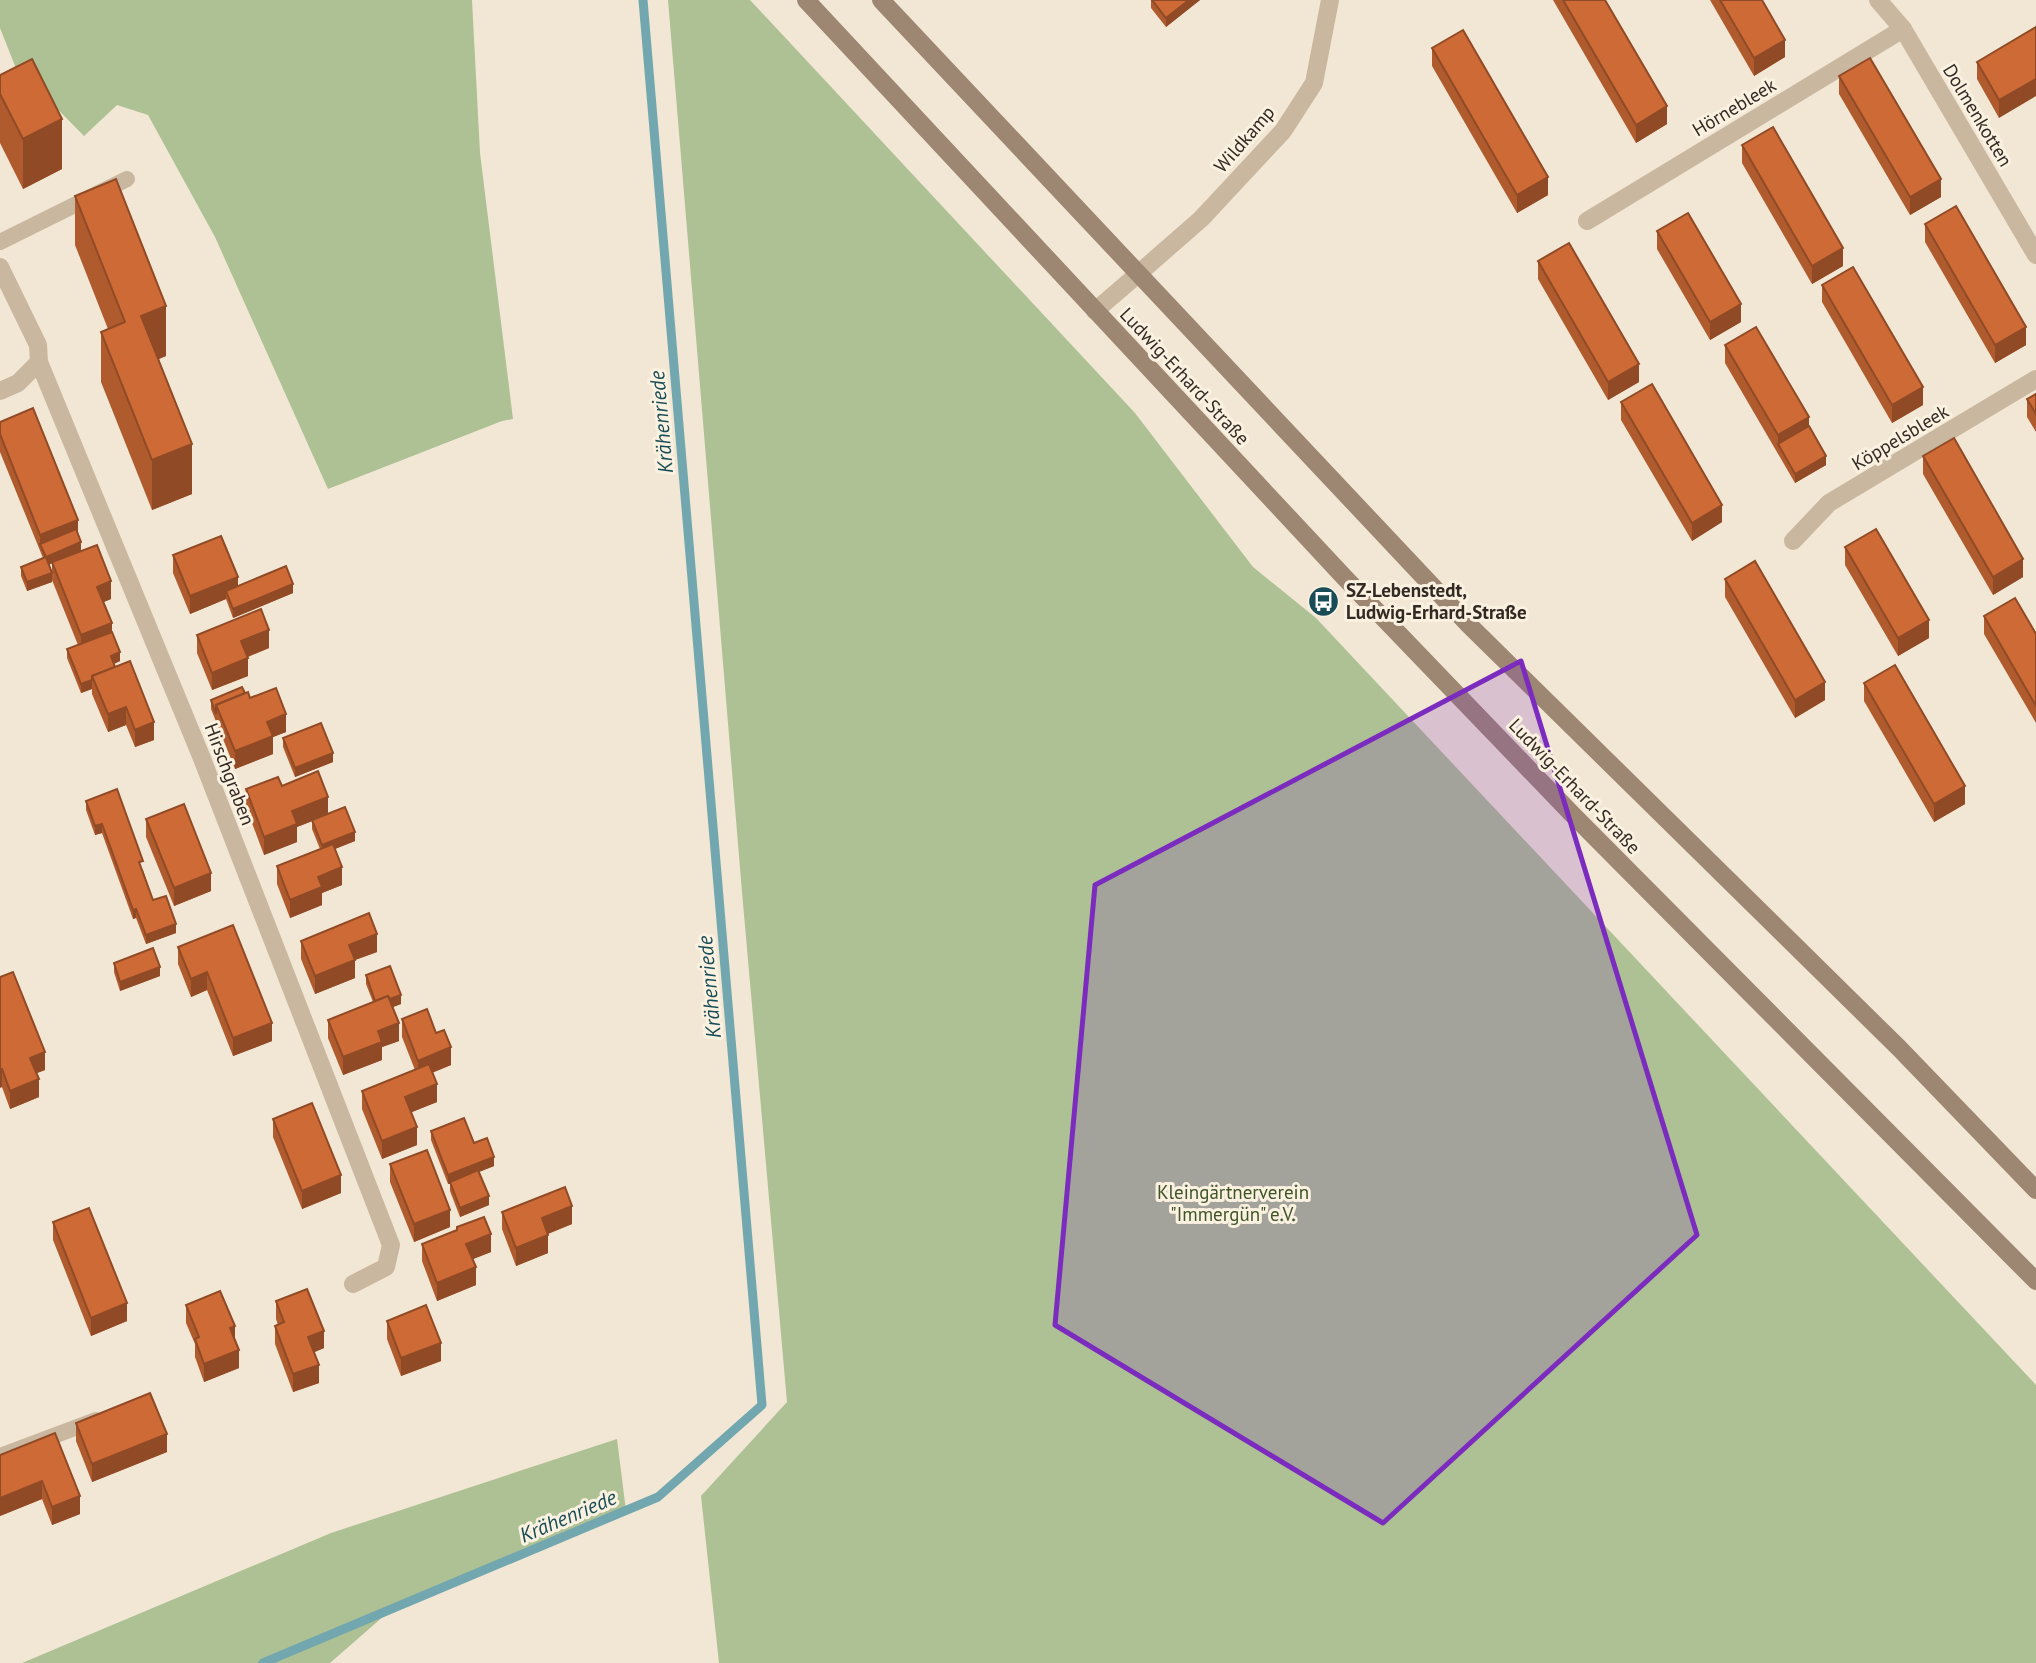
<svg xmlns="http://www.w3.org/2000/svg" width="2036" height="1663" font-family="'PT Sans',sans-serif">
	<rect width="100%" height="100%" fill="#f2e7d4"/>
	<g fill="#adc194">
		<path d="M0,0H472L480,153L513,419L502,421L328,489L215,237L148,115L117,105L84,136L15,66L0,28Z"/>
		<path d="M668,0H750L1135,413L1253,567L1316,618L2036,1385V1663H719L701,1496L787,1402L742,892Z"/>
		<path d="M617,1439L626,1511L393,1608L330,1663H22L331,1533Z"/>
	</g>
	<g fill="none" stroke-linecap="round" stroke-linejoin="round">
		<path stroke="#72a7b0" stroke-width="9" d="M263,1663L658,1497L762,1405L643,0"/>
		<g stroke="#cab7a0" stroke-width="16">
			<path d="M0,242L127,179"/>
			<path d="M0,1456L96,1420"/>
		</g>
		<g stroke="#cab7a0" stroke-width="18">
			<path d="M1878,0L1903,29L2036,255"/>
			<path d="M1587,221L1903,29"/>
			<path d="M0,267L38,345L39,362L201,756L391,1245L386,1267L353,1284"/>
			<path d="M1138,274L1201,219L1283,131L1314,83L1330,0"/>
			<path d="M0,391L18,383L39,362"/>
			<path d="M1793,541L1829,503L2036,379"/>
		</g>
		<path stroke="#cab7a0" stroke-width="18" d="M1095,311L1138,274"/>
		<g stroke="#9d8672" stroke-width="18">
			<path d="M806,0L1345,578L1572,814L2036,1281"/>
			<path d="M881,0L1468,624L1899,1048L2036,1190"/>
		</g>
	</g>
	<g fill="#b05b2e">
		<path d="M1151,0H1200L1166,27L1151,8Z"/>
		<path d="M1553,0H1605L1667,124L1636,143Z"/>
		<path d="M1710,0H1762L1785,57L1754,76Z"/>
		<path d="M2036,27L1999,118L1977,79V62Z"/>
		<path d="M1432,48L1548,195L1517,213L1432,66Z"/>
		<path d="M0,75L62,169L23,189L0,143Z"/>
		<path d="M1839,76L1941,197L1910,215L1839,94Z"/>
		<path d="M1742,145L1843,266L1812,284L1742,163Z"/>
		<path d="M75,196L166,356L159,359L192,494L152,510L101,382V332L108,329L75,245Z"/>
		<path d="M1925,224L2026,345L1995,363L1925,242Z"/>
		<path d="M1657,231L1741,322L1710,340L1657,249Z"/>
		<path d="M1538,261L1639,382L1608,400L1538,279Z"/>
		<path d="M1822,285L1923,405L1892,423L1822,302Z"/>
		<path d="M1725,345L1809,426L1826,465L1795,483L1725,363Z"/>
		<path d="M2036,394V432L2027,417V399Z"/>
		<path d="M1621,402L1722,522L1692,541L1621,420Z"/>
		<path d="M0,422L78,533L81,551L111,599L103,602L120,661L114,664L154,740L135,747L126,725L108,732L92,694V689L81,693L67,658V649L78,645L52,580V563L49,564L52,582L27,591L21,576V567L43,558L0,452Z"/>
		<path d="M1923,456L2023,577L1993,595L1923,474Z"/>
		<path d="M1845,547L1929,638L1898,656L1845,565Z"/>
		<path d="M173,555L238,586L293,593L233,618L226,599L190,614L173,573Z"/>
		<path d="M1725,579L1825,700L1795,718L1725,597Z"/>
		<path d="M1984,616L2036,634V723L1984,634Z"/>
		<path d="M197,635L269,648L248,657V676L212,690L197,653Z"/>
		<path d="M1864,683L1965,804L1934,822L1864,701Z"/>
		<path d="M245,693L286,732L273,737V754L235,769L211,709V700Z"/>
		<path d="M283,738L333,762L295,777L283,747Z"/>
		<path d="M282,786L328,814L355,841L335,849L342,885L322,893V905L290,918L277,884V866L320,849L312,829V821L297,827V842L264,855L246,807V789Z"/>
		<path d="M86,801L143,870L153,900L176,933L146,944L136,918L133,919L102,833L95,835L86,810Z"/>
		<path d="M146,819L211,891L174,906L146,837Z"/>
		<path d="M233,925L272,1041L233,1056L207,990L191,997L178,964V947Z"/>
		<path d="M301,941L377,952L355,960V978L315,994L301,959Z"/>
		<path d="M114,963L160,976L120,991L114,972Z"/>
		<path d="M366,975L401,1004L393,1007L399,1041L382,1047V1060L343,1075L328,1038V1020L373,1002L366,984Z"/>
		<path d="M0,977L45,1070L36,1073L39,1097L10,1109L2,1087Z"/>
		<path d="M402,1019L436,1033L451,1065L432,1073L437,1102L411,1112L417,1145L382,1159L362,1109V1091L415,1070L402,1037Z"/>
		<path d="M273,1119L341,1193L302,1209L273,1137Z"/>
		<path d="M431,1131L474,1143L494,1166L479,1172L489,1205L460,1217L450,1191V1184H448L431,1140Z"/>
		<path d="M390,1164L450,1227L414,1242L390,1182Z"/>
		<path d="M502,1212L572,1224L548,1234V1253L516,1266L502,1229Z"/>
		<path d="M53,1222L127,1321L91,1336L53,1240Z"/>
		<path d="M457,1227L491,1252L472,1259L476,1285L437,1301L422,1261V1244L457,1230Z"/>
		<path d="M276,1301L324,1348L314,1352L319,1383L293,1392L275,1344V1326L278,1325L276,1319Z"/>
		<path d="M186,1305L235,1339L239,1368L204,1382L195,1357V1344L186,1323Z"/>
		<path d="M387,1321L441,1361L401,1376L387,1339Z"/>
		<path d="M76,1423L167,1452L92,1482L76,1441Z"/>
		<path d="M55,1433L80,1514L52,1525L42,1499L0,1516Z"/>
	</g>
	<g fill="#904a26">
		<path d="M1189,0H1200L1166,27V18Z"/>
		<path d="M1785,40V57L1754,76V58Z"/>
		<path d="M2036,79V96L1999,118V100Z"/>
		<path d="M1667,106V124L1636,143V125Z"/>
		<path d="M62,119V169L23,189V139Z"/>
		<path d="M1548,177V195L1517,213V195Z"/>
		<path d="M1941,179V197L1910,215V197Z"/>
		<path d="M1843,248V266L1812,284V266Z"/>
		<path d="M1741,304V322L1710,340V322Z"/>
		<path d="M166,306V356L141,366V316Z"/>
		<path d="M2026,327V345L1995,363V345Z"/>
		<path d="M1639,364V382L1608,400V382Z"/>
		<path d="M1923,387V405L1892,423V405Z"/>
		<path d="M1809,417V435L1778,444V435Z"/>
		<path d="M192,444V494L152,510V460Z"/>
		<path d="M1826,456V465L1795,483V474Z"/>
		<path d="M1722,505V522L1692,541V523Z"/>
		<path d="M78,520V538L40,544V535Z"/>
		<path d="M81,542V551L46,566V557Z"/>
		<path d="M2023,559V577L1993,595V577Z"/>
		<path d="M52,573V582L27,591V582Z"/>
		<path d="M238,577V595L226,591V599L190,614V596Z"/>
		<path d="M111,581V599L97,605V587Z"/>
		<path d="M293,584V593L233,618V609Z"/>
		<path d="M1929,620V638L1898,656V638Z"/>
		<path d="M112,623V641L81,653V635Z"/>
		<path d="M269,630V648L241,659V641Z"/>
		<path d="M120,652V661L111,665V656Z"/>
		<path d="M248,658V676L212,690V673Z"/>
		<path d="M92,680V689L81,693V684Z"/>
		<path d="M1825,682V700L1795,718V700Z"/>
		<path d="M126,707V725L108,732V714Z"/>
		<path d="M286,714V732L273,737V754L235,769V751L267,722Z"/>
		<path d="M154,722V740L135,747V730Z"/>
		<path d="M333,753V762L295,777V768Z"/>
		<path d="M1965,786V804L1934,822V804Z"/>
		<path d="M328,797V815L297,827V842L264,855V837L292,811Z"/>
		<path d="M102,824V833L95,835V826Z"/>
		<path d="M355,832V841L322,854V845Z"/>
		<path d="M342,867V885L322,893V905L290,918V900L318,877Z"/>
		<path d="M211,873V891L174,906V888Z"/>
		<path d="M136,909V918L133,919V910Z"/>
		<path d="M176,924V933L146,944V935Z"/>
		<path d="M377,934V952L355,960V978L315,994V976L349,945Z"/>
		<path d="M160,967V976L120,991V982Z"/>
		<path d="M207,972V990L191,997V979Z"/>
		<path d="M401,995V1004L377,1013V1004Z"/>
		<path d="M272,1023V1041L233,1056V1038Z"/>
		<path d="M399,1023V1041L382,1047V1060L343,1075V1057L378,1031Z"/>
		<path d="M451,1047V1065L418,1078V1061Z"/>
		<path d="M45,1052V1070L30,1076V1058Z"/>
		<path d="M2,1069V1087L0,1088V1070Z"/>
		<path d="M39,1079V1097L10,1109V1091Z"/>
		<path d="M437,1084V1102L405,1115V1097Z"/>
		<path d="M417,1127V1145L382,1159V1141Z"/>
		<path d="M494,1157V1166L448,1184V1175Z"/>
		<path d="M341,1175V1193L302,1209V1191Z"/>
		<path d="M489,1196V1205L460,1217V1208Z"/>
		<path d="M572,1206V1224L542,1236V1218Z"/>
		<path d="M450,1210V1227L414,1242V1224Z"/>
		<path d="M491,1234V1252L466,1262V1244Z"/>
		<path d="M548,1235V1253L516,1266V1248Z"/>
		<path d="M476,1267V1285L437,1301V1283Z"/>
		<path d="M127,1303V1321L91,1336V1318Z"/>
		<path d="M235,1326V1344L230,1328Z"/>
		<path d="M324,1331V1348L308,1355V1337Z"/>
		<path d="M441,1343V1361L401,1376V1358Z"/>
		<path d="M239,1350V1368L204,1382V1364Z"/>
		<path d="M319,1365V1383L293,1392V1374Z"/>
		<path d="M167,1434V1452L92,1482V1464Z"/>
		<path d="M42,1481V1499L0,1516V1498Z"/>
		<path d="M80,1496V1514L52,1525V1507Z"/>
	</g>
	<g fill="#cd6a36" stroke="#904a26" stroke-width="2">
		<path d="M1152,0H1189L1166,18Z"/>
		<path d="M1563,0H1605L1667,106L1636,125Z"/>
		<path d="M1720,0H1762L1785,40L1754,58Z"/>
		<path d="M2036,27V79L1999,100L1977,62Z"/>
		<path d="M1463,30L1548,177L1517,195L1432,48Z"/>
		<path d="M1870,58L1941,179L1910,197L1839,76Z"/>
		<path d="M32,59L62,119L23,139L0,94V75Z"/>
		<path d="M1773,127L1843,248L1812,266L1742,145Z"/>
		<path d="M116,179L166,306L141,316L192,444L152,460L101,332L125,322L75,196Z"/>
		<path d="M1956,206L2026,327L1995,345L1925,224Z"/>
		<path d="M1688,213L1741,304L1710,322L1657,231Z"/>
		<path d="M1569,243L1639,364L1608,382L1538,261Z"/>
		<path d="M1853,267L1923,387L1892,405L1822,285Z"/>
		<path d="M1756,327L1809,417L1778,435L1725,345Z"/>
		<path d="M1652,384L1722,505L1692,523L1621,402Z"/>
		<path d="M2036,394V414L2027,399Z"/>
		<path d="M33,408L78,520L40,535L0,434V422Z"/>
		<path d="M1809,426L1826,456L1795,474L1778,444Z"/>
		<path d="M1954,438L2023,559L1993,577L1923,456Z"/>
		<path d="M76,529L81,542L46,557L52,573L27,582L21,567L46,557L40,544Z"/>
		<path d="M1876,529L1929,620L1898,638L1845,547Z"/>
		<path d="M221,536L238,577L190,596L173,555Z"/>
		<path d="M97,545L111,581L97,587L112,623L81,635L52,562Z"/>
		<path d="M1755,561L1825,682L1795,700L1725,579Z"/>
		<path d="M286,566L293,584L233,609L226,591Z"/>
		<path d="M2015,598L2036,634V706L1984,616Z"/>
		<path d="M261,609L269,630L241,641L248,658L212,673L197,635Z"/>
		<path d="M112,632L120,652L111,656L115,667L92,676V680L81,684L67,649Z"/>
		<path d="M130,661L154,722L135,730L126,707L108,714L92,676Z"/>
		<path d="M1895,665L1965,786L1934,804L1864,683Z"/>
		<path d="M242,687L245,693L216,705V714L211,700Z"/>
		<path d="M276,688L286,714L267,722L273,736L235,751L216,705L248,692L250,698Z"/>
		<path d="M321,723L333,753L295,768L283,738Z"/>
		<path d="M318,771L328,797L292,811L297,824L264,837L246,789L278,777L282,786Z"/>
		<path d="M117,789L143,861L139,862L153,900L166,896L176,924L146,935L136,909L133,910L102,824L95,826L86,801Z"/>
		<path d="M184,804L211,873L174,888L146,819Z"/>
		<path d="M345,807L355,832L322,845L312,820Z"/>
		<path d="M333,844L342,867L318,877L322,887L290,900L277,866Z"/>
		<path d="M369,913L377,934L349,945L355,960L315,976L301,941Z"/>
		<path d="M233,925L272,1023L233,1038L207,972L191,979L178,947Z"/>
		<path d="M153,948L160,967L120,982L114,963Z"/>
		<path d="M390,966L401,995L390,999L388,996L375,1001L366,975Z"/>
		<path d="M13,972L45,1052L30,1058L39,1079L10,1091L2,1069L0,1070V977Z"/>
		<path d="M388,996L399,1023L378,1031L382,1042L343,1057L328,1020Z"/>
		<path d="M427,1009L436,1033L444,1030L451,1047L418,1061L402,1019Z"/>
		<path d="M429,1064L437,1084L405,1097L417,1127L382,1141L362,1091Z"/>
		<path d="M312,1103L341,1175L302,1191L273,1119Z"/>
		<path d="M464,1118L474,1143L487,1138L494,1157L448,1175L431,1131Z"/>
		<path d="M427,1150L450,1210L414,1224L390,1164Z"/>
		<path d="M478,1170L489,1196L460,1208L450,1182Z"/>
		<path d="M565,1187L572,1206L542,1218L548,1235L516,1248L502,1212Z"/>
		<path d="M89,1208L127,1303L91,1318L53,1222Z"/>
		<path d="M484,1217L491,1234L466,1244L476,1267L437,1283L422,1244L457,1230V1227Z"/>
		<path d="M307,1289L324,1331L308,1337L319,1365L293,1374L275,1326L284,1322L276,1301Z"/>
		<path d="M220,1291L235,1326L230,1328L239,1350L204,1364L195,1339L199,1337L186,1305Z"/>
		<path d="M426,1305L441,1343L401,1358L387,1321Z"/>
		<path d="M150,1393L167,1434L92,1464L76,1423Z"/>
		<path d="M55,1433L80,1496L52,1507L42,1481L0,1498V1455Z"/>
	</g>
	<path fill="#7b2cbf" fill-opacity="0.2" stroke="#7b2cbf" stroke-width="5" stroke-linejoin="round" d="M1521,661L1697,1235L1383,1523L1055,1325L1095,885Z"/>
	<defs>
		<symbol id="bus-disc" viewBox="-11 -11 22 22"><circle r="9.5" fill="#184c56" stroke="#faf1e0"/><path d="M-5-6H5V4H4V6H2V4H-2V6H-4V4H-5ZM-3.5-4V0h7V-4ZM-3.5 1.2v1.5H-2V1.2ZM2 1.2v1.5H3.5V1.2Z" fill="#fff"/></symbol>
	</defs>
	<g fill-rule="evenodd">
		<use href="#bus-disc" x="1306" y="584" width="35" height="35"/>
	</g>
	<g text-anchor="middle" dominant-baseline="central" stroke-width="6" stroke-linejoin="round" paint-order="stroke">
		<g font-size="19" fill="#332a24" stroke="#faf1e0">
			<text transform="translate(1734 107) rotate(-31)">Hörnebleek</text>
			<text transform="translate(1978 115) rotate(59)">Dolmenkotten</text>
			<text transform="translate(1244 139) rotate(-49)">Wildkamp</text>
			<text transform="translate(1185 376) rotate(47)">Ludwig-Erhard-Straße</text>
			<text transform="translate(1900 437) rotate(-31)">Köppelsbleek</text>
			<text transform="translate(230 774) rotate(69)">Hirschgraben</text>
			<text transform="translate(1575 786) rotate(46)">Ludwig-Erhard-Straße</text>
		</g>
		<g font-size="19" font-weight="bold" fill="#332a24" stroke="#faf1e0" text-anchor="start">
			<text x="1346" y="590">SZ-Lebenstedt,<tspan x="1346" dy="22">Ludwig-Erhard-Straße</tspan></text>
		</g>
		<g font-size="19" fill="#3e5326" stroke="#faf1e0">
			<text x="1233" y="1192">Kleingärtnerverein<tspan x="1233" dy="22">"Immergün" e.V.</tspan></text>
		</g>
		<g font-size="21" font-style="italic" fill="#184c56" stroke="#faf1e0">
			<text transform="translate(661 422) rotate(-95)">Krähenriede</text>
			<text transform="translate(709 987) rotate(-95)">Krähenriede</text>
			<text transform="translate(568 1516) rotate(-23)">Krähenriede</text>
		</g>
	</g>
</svg>
